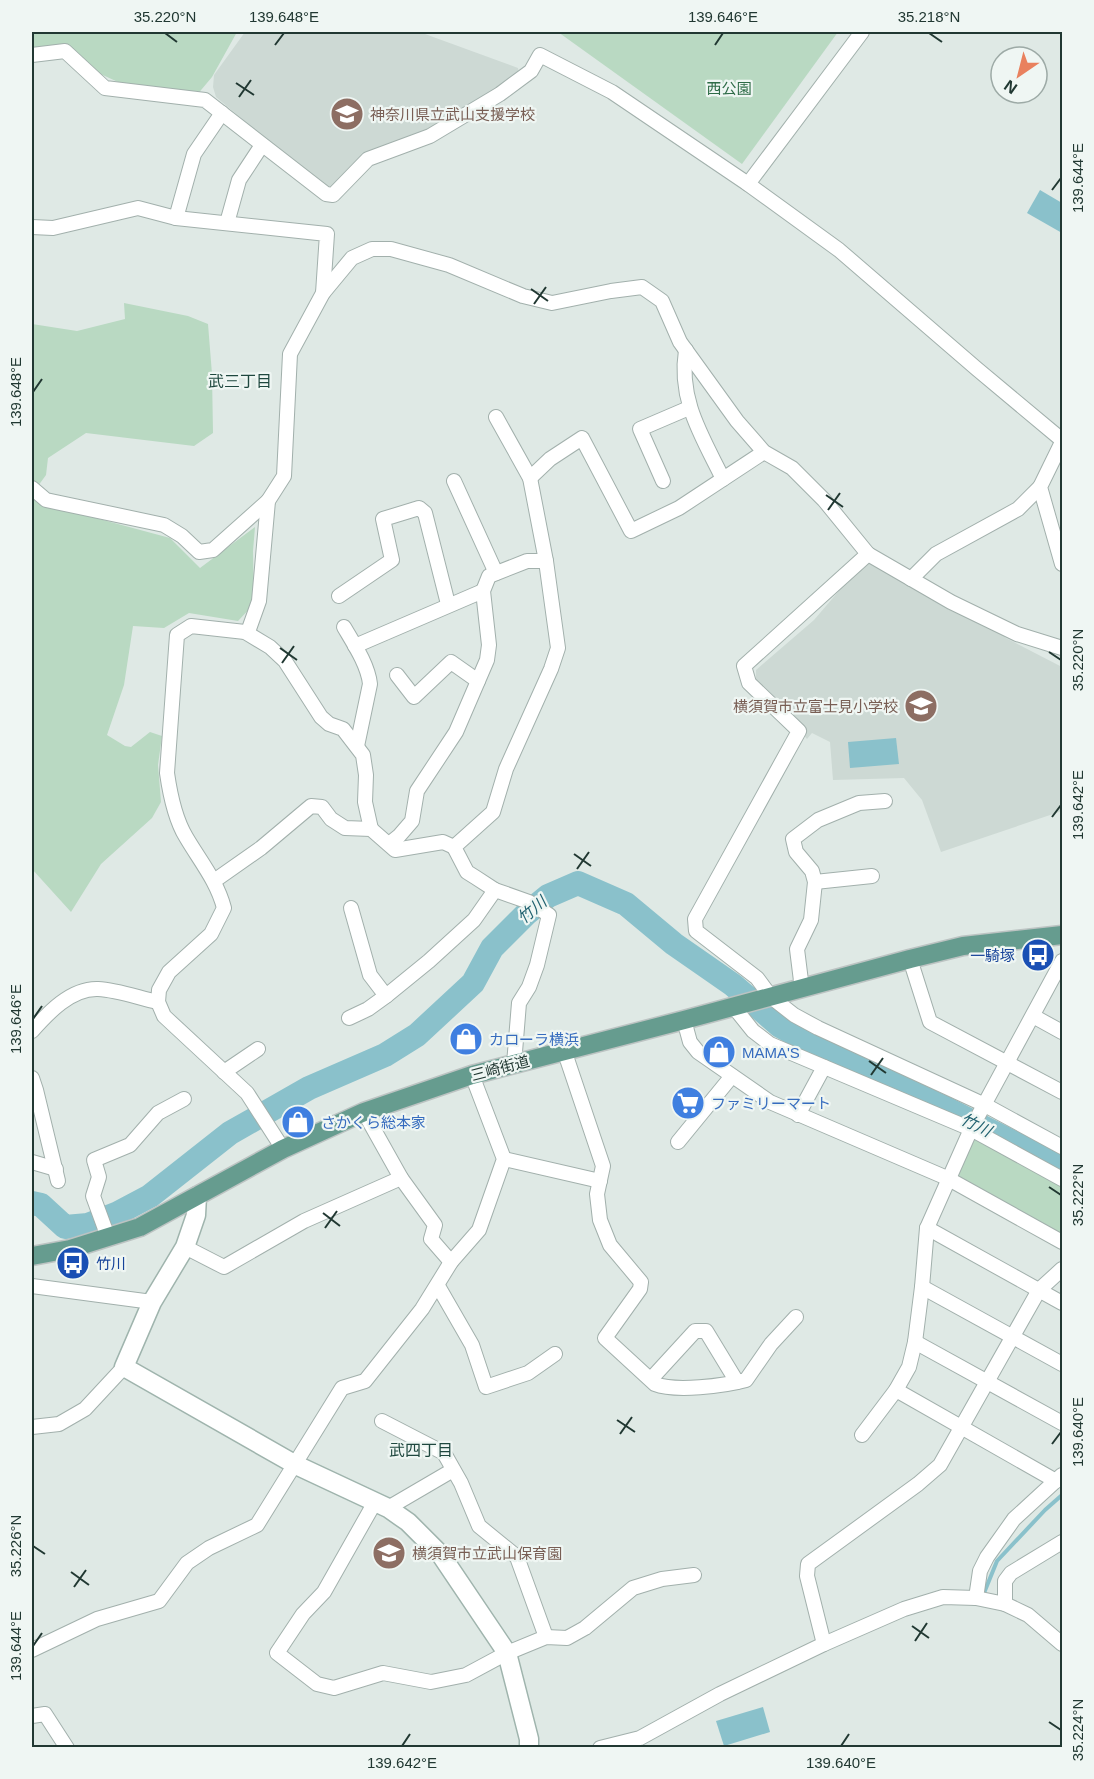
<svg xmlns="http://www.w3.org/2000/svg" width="1094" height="1779" font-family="Arial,'Noto Sans JP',sans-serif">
	<rect width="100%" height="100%" fill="#dfe9e5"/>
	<g fill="#cdd9d4">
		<path d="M245,32H425V34L518,68L519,75L431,132L365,159L335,188L323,187L216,97L213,87L214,75Z"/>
		<path d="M862,564H871L932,598L990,624L1006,638L1062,667V811L941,852L922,800L904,778L833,780L830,742L812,733L807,739L756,679V670L814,620Z"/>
	</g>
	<g fill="#b9d9c2">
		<path d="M32,32H237L212,77L191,102L142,93L94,71L52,50L32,51Z"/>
		<path d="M558,32H838L742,164Z"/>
		<path d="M124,303L188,316L208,324L212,374L213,433L194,446L86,433L48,458L46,475L38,486L40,503L170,538L200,568L255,527L253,551L254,604L238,621L189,613L164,628L133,626L124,685L107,735L125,746L131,747L150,732L162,736L158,765L161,802L152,818L101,864L71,912L32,869V324L77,331L125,319Z"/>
		<path d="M971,1129L1062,1179V1242L947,1178Z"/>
	</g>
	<g fill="#8ac1cb">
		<path d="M1040,190L1062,203V233L1027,213Z"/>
		<path d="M896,738L899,764L850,768L848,742Z"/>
		<path d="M763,1707L770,1732L724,1746L716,1721Z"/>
	</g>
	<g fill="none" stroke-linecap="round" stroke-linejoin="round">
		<path stroke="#8ac1cb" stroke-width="4" d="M984,1593L997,1561L1045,1510L1062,1495"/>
		<path stroke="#8ac1cb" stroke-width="24" d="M32,1203L41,1205L65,1227L88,1225L116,1214L150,1196L230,1133L309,1088L385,1055L417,1035L473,983L492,948L526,914L548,896L578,883L626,904L674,944L733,985L780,1026L845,1061L943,1107L1062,1167"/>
		<defs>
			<g id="street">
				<path d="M32,55L65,51L105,88L205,100L326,194L333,195L368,159L430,136L500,94L531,71L540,55L612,92L748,184L839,250L977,369L1062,440"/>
				<path d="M748,184L862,32"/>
				<path d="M176,218L194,154L222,113"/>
				<path d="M227,223L239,180L262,145"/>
				<path d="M32,227L53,228L138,208L176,218L327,234L323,293"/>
				<path d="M686,350C678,400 702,436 723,479"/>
				<path d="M496,417L530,478L546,561L558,648L551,669L506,769L493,812L454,847L467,872L475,877L495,890L529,902L549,915L537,965L529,987L519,1003L514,1064"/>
				<path d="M1062,442L1040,487L1062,564"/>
				<path d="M530,478L550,459L582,438L631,531L679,508L764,452"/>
				<path d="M454,481L496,573"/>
				<path d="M663,481L640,429L689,408"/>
				<path d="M32,488L46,500L164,525L182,536L199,552L213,550L268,501"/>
				<path d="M911,579L936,554L1018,509L1040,487"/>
				<path d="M339,596L392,560L383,519L419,508L425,513L448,604"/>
				<path d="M344,627C354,644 368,665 370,684L357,746"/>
				<path d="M245,632L249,629L259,601L268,501L284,476L290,354L323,293L352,258L372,249H391L449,265L523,296L552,303L611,291L642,287L662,301L680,342L737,421L764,452L792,468L824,500L868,554"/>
				<path d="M355,646L483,591"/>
				<path d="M1062,648L1017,634L951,602L868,554L744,666L749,683L799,731L695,919L696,931L757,978L771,997L794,1015L818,1028L985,1105L1062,1147"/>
				<path d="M397,675L414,697L451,662L478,681"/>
				<path d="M389,844L399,836L412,821L417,791L456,732L487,660L489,645L483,591L489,576L527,561H546"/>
				<path d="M214,881L261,848L311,806L322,807L331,819L345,828L371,829L395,850L443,842L454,847"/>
				<path d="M815,882L872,876"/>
				<path d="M351,908L370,975L386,996"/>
				<path d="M910,959L930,1022L1062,1092"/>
				<path d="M802,989L797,949L811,920L815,882L812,871L796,852L793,839L818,820L859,803L885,801"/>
				<path d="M733,1006L753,1031L770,1044L971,1129L1062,1179"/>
				<path d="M1033,1016L1062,1032"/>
				<path d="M349,1018L368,1009L386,996L429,961L474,920L495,890"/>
				<path d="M684,1020L690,1042L698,1052L770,1102L947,1178L1062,1242"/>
				<path d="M32,1031C48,1013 71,988 98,989C118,990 139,998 158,1002"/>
				<path d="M564,1050L603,1166L597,1194L600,1220L610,1245L641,1282L640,1289L605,1338L655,1384C675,1392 724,1386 746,1380L771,1344L796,1317"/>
				<path d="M224,1072L258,1049"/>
				<path d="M32,1078L36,1090L58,1181"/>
				<path d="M364,1112L401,1178"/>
				<path d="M798,1115L824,1067"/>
				<path d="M678,1142L732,1076"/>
				<path d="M283,1149L247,1093L164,1016L158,1002L159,990L169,972L211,934L224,908C217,881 200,861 186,837C175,819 170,794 167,773L177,635L191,626L245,632L270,647L285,661L321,717L329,724L343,729L363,755L366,775L365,802L371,829"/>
				<path d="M504,1159L600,1181"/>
				<path d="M32,1162L56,1169"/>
				<path d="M927,1228L1062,1303"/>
				<path d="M108,1237L93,1196L99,1177L94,1160L130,1145L158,1113L184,1099"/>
				<path d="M185,1247L224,1267L304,1221L401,1178L435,1225L431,1239L451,1262"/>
				<path d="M32,1286L152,1302"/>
				<path d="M438,1286L472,1345L486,1387L528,1373L555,1354"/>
				<path d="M922,1287L1062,1364"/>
				<path d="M915,1342L1062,1423"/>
				<path d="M651,1379L695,1331H706L737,1382"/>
				<path d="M896,1390L909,1367L915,1342L922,1287L927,1228L971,1129L1062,961"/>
				<path d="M382,1421L444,1453L461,1483L479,1526L517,1557L546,1637"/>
				<path d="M32,1427L59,1424L85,1409L124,1367"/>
				<path d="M862,1435L896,1390L1056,1481"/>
				<path d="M375,1502L324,1592L303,1614L277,1653L317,1684L334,1688L383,1673L431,1682L466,1675L507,1653L546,1637L567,1638L585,1628L633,1588L662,1579L694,1575"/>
				<path d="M388,1508L453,1470"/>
				<path d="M976,1598L980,1571L987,1557L1014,1519L1062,1475"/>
				<path d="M1005,1604V1581L1011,1573L1062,1542"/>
				<path d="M824,1644L807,1576L808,1564L918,1484L940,1465L1039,1290L1062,1269"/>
				<path d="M32,1650L97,1619L159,1601L187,1563L209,1548L257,1525L342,1388L365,1381L422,1309L451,1262L479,1230L504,1159L472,1075"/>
				<path d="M32,1716L45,1714L67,1748"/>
				<path d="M600,1748L640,1738L720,1694L824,1644L904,1609L943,1597L976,1598L1005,1604L1028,1615L1062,1644"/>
			</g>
			<path id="secondary" d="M197,1196L196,1215L185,1247L152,1302L124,1367L296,1465L388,1508L408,1522L441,1555L507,1653L529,1739V1748"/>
			<path id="primary" d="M32,1256L70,1249L140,1227L283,1149L364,1112L472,1075L684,1020L910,959L963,946L1062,935"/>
		</defs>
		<use href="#street" stroke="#a2b0ac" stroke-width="16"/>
		<use href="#secondary" stroke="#9fb4ad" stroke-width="21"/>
		<use href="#primary" stroke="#bcc3c2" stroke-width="21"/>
		<use href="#street" stroke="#fff" stroke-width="14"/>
		<use href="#secondary" stroke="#fff" stroke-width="18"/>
		<use href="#primary" stroke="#669c8f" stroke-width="18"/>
	</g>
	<path fill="none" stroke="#213832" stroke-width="2" d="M165,33L177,42M929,33L942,42M275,45L284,33M715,45L723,33M236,83L254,95M239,97L251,80M1052,190L1061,178M531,289L548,301M534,304L546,287M33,392L42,379M826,495L843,507M828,510L840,493M280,648L297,660M1049,652L1061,660M282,663L294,646M1052,817L1061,805M574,854L591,866M577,869L589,852M33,1019L42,1006M869,1061L886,1073M871,1075L883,1058M1049,1187L1061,1195M323,1213L340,1226M325,1228L337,1211M617,1420L635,1432M620,1434L632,1417M1052,1444L1061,1432M33,1546L45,1554M71,1572L89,1585M74,1587L86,1570M912,1626L929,1638M915,1641L927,1623M33,1646L42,1633M1049,1722L1061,1730M402,1746L410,1734M841,1746L849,1734"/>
	<defs>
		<symbol id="school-disc" viewBox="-11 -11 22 22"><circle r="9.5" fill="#8d6e63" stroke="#eff6f3"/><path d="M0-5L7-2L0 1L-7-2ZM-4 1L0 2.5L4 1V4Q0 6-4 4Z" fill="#fff"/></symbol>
		<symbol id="bus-disc" viewBox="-11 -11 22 22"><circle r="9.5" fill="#1a4fb4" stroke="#eff6f3"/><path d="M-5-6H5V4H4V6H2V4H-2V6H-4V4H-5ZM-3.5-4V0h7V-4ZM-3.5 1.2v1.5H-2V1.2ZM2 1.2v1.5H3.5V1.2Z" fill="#fff"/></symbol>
		<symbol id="shop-disc" viewBox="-11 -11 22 22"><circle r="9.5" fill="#3f7fe0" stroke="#eff6f3"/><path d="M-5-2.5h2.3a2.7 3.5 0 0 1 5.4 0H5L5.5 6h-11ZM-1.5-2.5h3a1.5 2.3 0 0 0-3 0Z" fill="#fff"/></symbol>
		<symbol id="supermarket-disc" viewBox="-11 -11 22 22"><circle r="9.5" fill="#3f7fe0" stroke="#eff6f3"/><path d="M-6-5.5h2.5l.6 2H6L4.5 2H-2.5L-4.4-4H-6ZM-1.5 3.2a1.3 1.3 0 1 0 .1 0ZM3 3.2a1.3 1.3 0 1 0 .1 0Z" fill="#fff"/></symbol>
	</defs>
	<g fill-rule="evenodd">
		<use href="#school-disc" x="328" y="95" width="38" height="38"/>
		<use href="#school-disc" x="902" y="687" width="38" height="38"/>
		<use href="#bus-disc" x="1019" y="936" width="38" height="38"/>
		<use href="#shop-disc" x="447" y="1020" width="38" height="38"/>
		<use href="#shop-disc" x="700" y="1033" width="38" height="38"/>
		<use href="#supermarket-disc" x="669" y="1084" width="38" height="38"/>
		<use href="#shop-disc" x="279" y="1103" width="38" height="38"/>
		<use href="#bus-disc" x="54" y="1244" width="38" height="38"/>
		<use href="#school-disc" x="370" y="1534" width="38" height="38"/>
	</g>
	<g text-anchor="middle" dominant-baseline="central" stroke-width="4.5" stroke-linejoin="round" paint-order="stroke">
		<g font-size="15" fill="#2e6c47" stroke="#eff6f3">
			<text x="729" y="88">西公園</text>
		</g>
		<g font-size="15" fill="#785e54" stroke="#eff6f3" text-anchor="start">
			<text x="370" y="114">神奈川県立武山支援学校</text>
			<text x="898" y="706" text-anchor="end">横須賀市立富士見小学校</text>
			<text x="412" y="1553">横須賀市立武山保育園</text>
		</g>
		<g font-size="15" fill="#164399" stroke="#eff6f3" text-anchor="end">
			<text x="1015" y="955">一騎塚</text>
			<text x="96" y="1263" text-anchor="start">竹川</text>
		</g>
		<g font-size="15" fill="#366cbe" stroke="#eff6f3" text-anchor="start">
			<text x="489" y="1039">カローラ横浜</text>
			<text x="742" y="1052">MAMA'S</text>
			<text x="711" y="1103">ファミリーマート</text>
			<text x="321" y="1122">さかくら総本家</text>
		</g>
		<g font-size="15" fill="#213832" stroke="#eff6f3">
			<text transform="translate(500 1068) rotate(-15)">三崎街道</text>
		</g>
		<g font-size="16" fill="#1f483f" stroke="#eff6f3">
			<text x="240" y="381">武三丁目</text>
			<text x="421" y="1450">武四丁目</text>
		</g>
		<g font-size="16" font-style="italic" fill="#20616f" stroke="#eff6f3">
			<text transform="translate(532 910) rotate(-40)">竹川</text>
			<text transform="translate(976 1125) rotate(26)">竹川</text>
		</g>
	</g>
	<rect width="1094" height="1779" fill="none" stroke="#eff6f3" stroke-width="66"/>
	<g transform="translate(1019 75) rotate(215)"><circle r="28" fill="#eff6f3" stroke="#9daaa6" stroke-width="1.5"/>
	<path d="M0-4.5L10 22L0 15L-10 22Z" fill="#e9815e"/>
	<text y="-9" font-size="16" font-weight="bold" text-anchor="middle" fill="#213832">N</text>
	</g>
	<rect x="33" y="33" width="1028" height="1713" fill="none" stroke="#213832" stroke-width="2"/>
	<g font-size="15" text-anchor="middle" fill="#213832">
		<text x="165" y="22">35.220°N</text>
		<text x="284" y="22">139.648°E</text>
		<text x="723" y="22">139.646°E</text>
		<text x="929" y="22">35.218°N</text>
		<text transform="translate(1078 178) rotate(-90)" y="5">139.644°E</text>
		<text transform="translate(16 392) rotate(-90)" y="5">139.648°E</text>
		<text transform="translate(1078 660) rotate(-90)" y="5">35.220°N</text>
		<text transform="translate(1078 805) rotate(-90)" y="5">139.642°E</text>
		<text transform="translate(16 1019) rotate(-90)" y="5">139.646°E</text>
		<text transform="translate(1078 1195) rotate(-90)" y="5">35.222°N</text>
		<text transform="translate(1078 1432) rotate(-90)" y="5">139.640°E</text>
		<text transform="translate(16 1546) rotate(-90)" y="5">35.226°N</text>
		<text transform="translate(16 1646) rotate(-90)" y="5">139.644°E</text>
		<text transform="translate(1078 1730) rotate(-90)" y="5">35.224°N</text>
		<text x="402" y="1768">139.642°E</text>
		<text x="841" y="1768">139.640°E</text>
	</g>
</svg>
